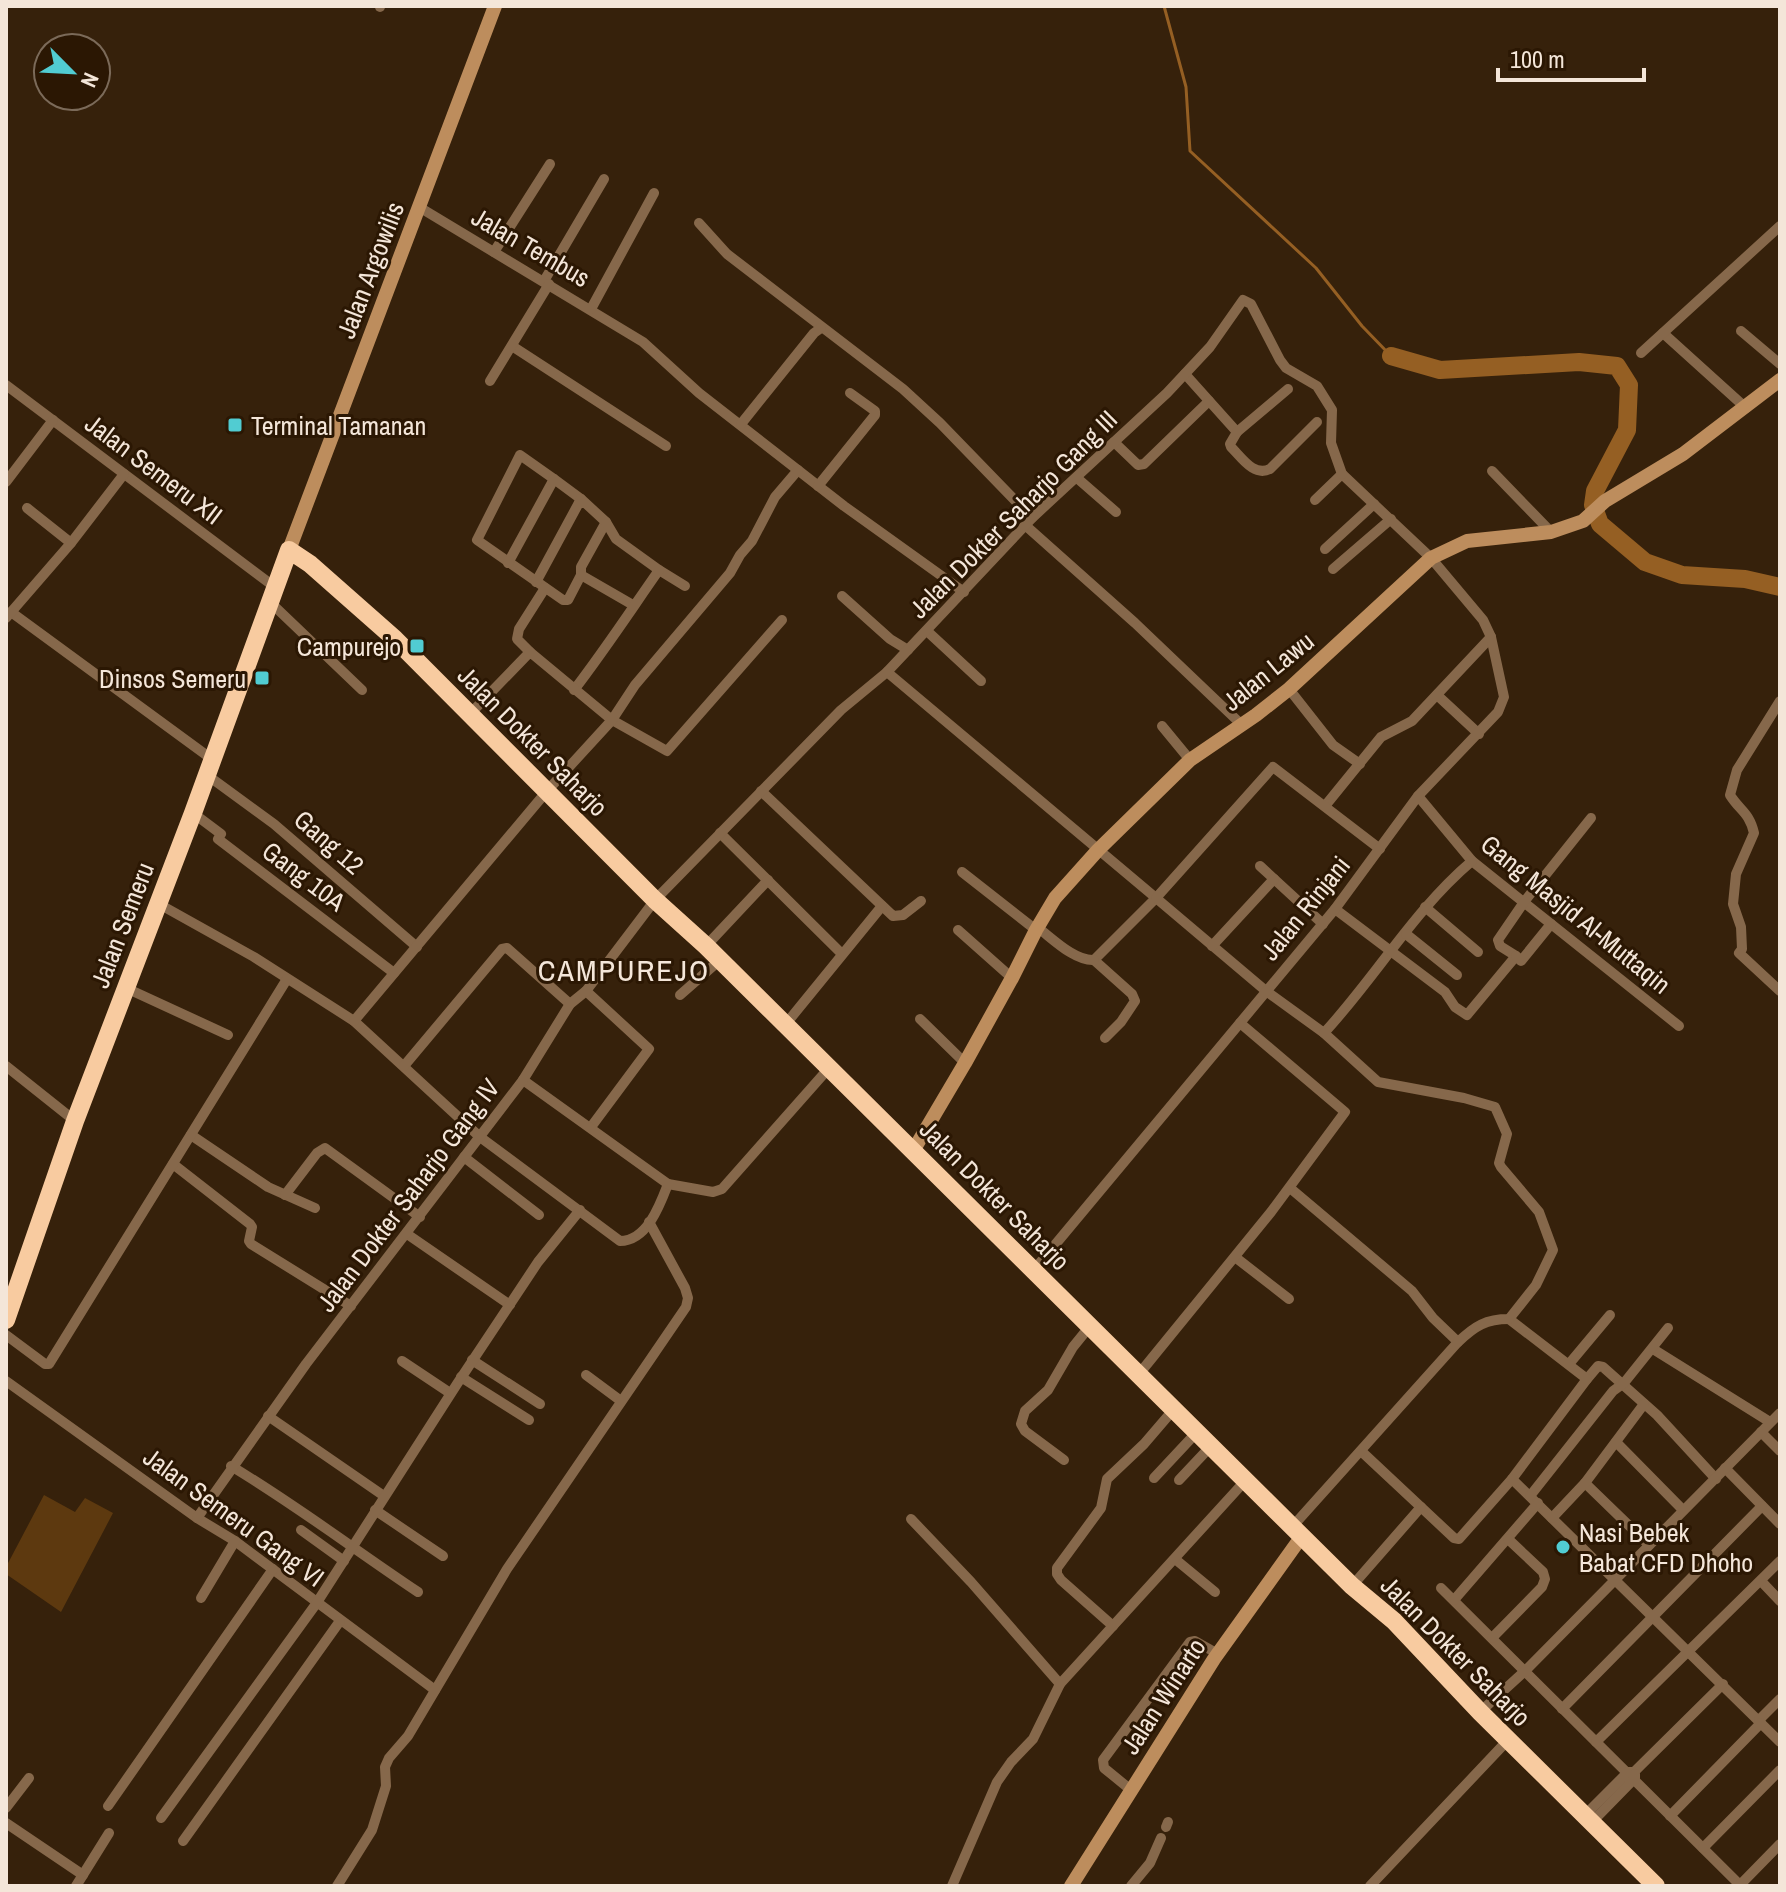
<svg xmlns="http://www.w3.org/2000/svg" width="1786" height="1892" font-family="'Archivo Narrow',sans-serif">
	<rect width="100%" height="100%" fill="#36210b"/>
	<path fill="#5d390f" d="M44,1495L75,1512L85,1498L113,1513L61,1612L6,1574V1567Z"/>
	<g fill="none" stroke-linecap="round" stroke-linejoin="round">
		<path stroke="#955f23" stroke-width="3" d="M1164,6L1186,87L1190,151L1316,268L1362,326L1391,356"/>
		<path stroke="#955f23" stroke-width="18" d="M1391,356L1440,370L1579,362L1617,366L1629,385L1627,430L1595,491L1593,505L1600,524L1645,562L1682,575L1745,579L1780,587"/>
		<g stroke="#86684b" stroke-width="10">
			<path d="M380,7V6"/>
			<path d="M419,207L643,342L699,393L844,506L964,592"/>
			<path d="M699,223L727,254L903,389L940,423L1032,518"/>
			<path d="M494,252L550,164"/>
			<path d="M544,281L604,179"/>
			<path d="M591,309L654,193"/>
			<path d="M1741,331L1780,364"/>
			<path d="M1663,333L1746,408"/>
			<path d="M512,346L666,446"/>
			<path d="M1641,353L1780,226"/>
			<path d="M1185,374L1237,432"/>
			<path d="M490,381L549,284"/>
			<path d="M6,385L276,588"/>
			<path d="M1288,389L1237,432L1230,444L1231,447C1242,458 1254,477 1270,469L1317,422"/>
			<path d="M741,424L814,333L821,328"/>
			<path d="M1114,442L1138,465L1144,464L1209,401"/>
			<path d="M1492,471L1551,532"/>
			<path d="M1077,478L1116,512"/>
			<path d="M554,479L520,455L477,540L563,600H568L581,575"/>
			<path d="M6,482L53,420"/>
			<path d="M818,486L875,415V411L850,393"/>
			<path d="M27,508L71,543"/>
			<path d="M606,522L581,567V575L633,605"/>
			<path d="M1025,525L1135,623L1242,725"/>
			<path d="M1325,549L1374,504"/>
			<path d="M508,563L554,479L581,499"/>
			<path d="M1333,569L1391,519"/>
			<path d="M659,570L685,586"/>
			<path d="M536,582L581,499L606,522L616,539L659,570C631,610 604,651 574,690"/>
			<path d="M842,596L890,639L908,650"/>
			<path d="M270,602L362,690"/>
			<path d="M11,612L213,760"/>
			<path d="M6,618L71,543L124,474"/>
			<path d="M927,631L981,681"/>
			<path d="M530,652L517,639L519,629L545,588"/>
			<path d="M887,672L1156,898L1094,960L1132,994L1135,1001L1121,1022L1105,1038"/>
			<path d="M1289,689L1333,745L1360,764"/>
			<path d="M1437,695L1479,734"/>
			<path d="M1780,701L1737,770L1730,795C1740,811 1749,812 1754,833L1736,874L1733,904L1741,927L1742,949L1739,953L1780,991"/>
			<path d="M470,714L530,652L612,720L667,751L782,620"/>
			<path d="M1162,726L1190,760"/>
			<path d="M207,775L274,824L417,947"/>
			<path d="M761,791L893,916L903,915L921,901"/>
			<path d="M1418,796L1472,861L1679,1026"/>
			<path d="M1325,806L1381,737L1412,721L1491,637"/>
			<path d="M193,813L221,834L218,839L394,973"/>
			<path d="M720,833L842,954"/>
			<path d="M1380,849L1273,767L1156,898L1266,991L1324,1033C1375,978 1414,910 1472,861"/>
			<path d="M1260,866L1323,924"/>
			<path d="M962,872L1036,930"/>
			<path d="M159,904L254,957L354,1021L480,1137L620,1241C647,1241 660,1205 668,1184"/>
			<path d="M1425,907L1478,952"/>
			<path d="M1335,909L1445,992L1455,1007L1467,1015L1516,956L1500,946L1498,940L1524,902L1591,818"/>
			<path d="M1037,927C1052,938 1074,961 1094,960"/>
			<path d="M958,930L1012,978"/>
			<path d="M1406,934L1457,975"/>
			<path d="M706,946L768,880"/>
			<path d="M1212,946L1274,879"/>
			<path d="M1516,956L1521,961L1551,924"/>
			<path d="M126,988L228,1035"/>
			<path d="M586,991L649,1049L591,1127"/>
			<path d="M680,995L720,960"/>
			<path d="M920,1019L965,1063"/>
			<path d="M354,1021L547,791L612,720L635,685L730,573L740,555L752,541L775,497L798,470"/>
			<path d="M785,1025L882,906"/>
			<path d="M6,1066L75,1121"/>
			<path d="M404,1066L502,949L507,948L570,1004"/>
			<path d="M523,1080L668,1184L713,1192L722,1189L829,1068"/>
			<path d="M191,1135L268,1187L315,1208"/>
			<path d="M464,1157L539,1215"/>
			<path d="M173,1164L250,1224L252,1227L249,1241L251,1244L351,1306"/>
			<path d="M1290,1188L1412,1291L1433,1318L1458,1342"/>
			<path d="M285,1195L317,1153L325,1148L420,1217"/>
			<path d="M407,1234L510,1305"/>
			<path d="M1235,1257L1289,1299"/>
			<path d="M1034,1270L1335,909L1418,796L1498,712L1504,697L1491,637L1483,620L1431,558L1342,474L1315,500"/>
			<path d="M6,1335L45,1364H49L287,979"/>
			<path d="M1653,1349L1770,1422"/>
			<path d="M472,1360L540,1404"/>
			<path d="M402,1361L450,1393"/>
			<path d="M1569,1364L1610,1315"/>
			<path d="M1139,1374L1271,1212L1345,1112L1240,1023"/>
			<path d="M586,1375L621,1401"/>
			<path d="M461,1377L529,1420"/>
			<path d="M1587,1379L1598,1366L1603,1367L1657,1415L1716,1479"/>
			<path d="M6,1381L197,1518L235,1541L435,1690"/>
			<path d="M268,1416L384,1496"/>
			<path d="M1761,1432L1780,1451"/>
			<path d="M1616,1442L1683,1510"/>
			<path d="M1361,1451L1454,1538L1459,1539L1512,1479L1587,1379L1509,1319"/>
			<path d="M1064,1460L1025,1431L1021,1424L1025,1411L1048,1390L1073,1347L1090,1326"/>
			<path d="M231,1466C296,1505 355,1550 418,1592"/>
			<path d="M1725,1468L1780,1524"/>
			<path d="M1154,1478L1197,1432"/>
			<path d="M1512,1479L1780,1742"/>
			<path d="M1179,1480L1211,1446"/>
			<path d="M1585,1483L1649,1545"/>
			<path d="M1530,1496L1613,1391L1624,1383L1668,1328"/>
			<path d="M375,1510L443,1556"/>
			<path d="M197,1518L306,1364L523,1080L570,1004L586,991L655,900L841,710L887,672L1032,518L1167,393L1210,347L1243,300L1251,304L1280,360L1286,368L1317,386L1332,410L1331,443L1342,474"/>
			<path d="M1552,1518L1585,1483L1644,1404"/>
			<path d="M911,1519L971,1582L1060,1684"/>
			<path d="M1292,1527L1458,1342C1475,1326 1486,1319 1509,1319L1536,1285L1553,1250L1539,1212L1501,1167L1499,1163L1507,1134L1495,1107L1464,1098L1378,1082L1324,1033"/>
			<path d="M301,1530L344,1561"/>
			<path d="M1175,1559L1215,1592"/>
			<path d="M1761,1581L1780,1601"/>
			<path d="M1352,1586L1421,1507"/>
			<path d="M1441,1588L1741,1886"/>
			<path d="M201,1598L235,1541"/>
			<path d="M1454,1600L1538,1503"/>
			<path d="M1113,1626L1061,1580L1057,1574V1568L1101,1508L1107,1479L1144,1444L1174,1409"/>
			<path d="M1492,1638L1542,1587L1545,1579L1543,1572L1508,1539"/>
			<path d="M1562,1709L1762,1506"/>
			<path d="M1480,1712L1525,1671L1780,1413"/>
			<path d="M1759,1720L1780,1699"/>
			<path d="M1596,1742L1780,1561"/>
			<path d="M1131,1790L1104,1768L1103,1760L1190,1642L1195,1641L1218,1654"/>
			<path d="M108,1806L273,1569"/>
			<path d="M6,1808L29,1778"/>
			<path d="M1586,1814L1628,1772H1634L1723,1684"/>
			<path d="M1670,1816L1761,1723"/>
			<path d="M161,1818L316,1604L457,1384L538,1262L580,1210"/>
			<path d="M1593,1821L1635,1778V1774"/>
			<path d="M6,1823L83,1875"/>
			<path d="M1166,1827L1168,1822"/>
			<path d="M183,1841L340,1621"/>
			<path d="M1703,1848L1780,1770"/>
			<path d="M76,1886L109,1833"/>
			<path d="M337,1886L372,1830L386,1786L385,1767L389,1758L408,1736L507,1569L686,1307L688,1298L685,1288L649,1222"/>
			<path d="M952,1886L997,1782L1011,1762L1033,1739L1060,1684L1245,1481"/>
			<path d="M1131,1886L1150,1863L1161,1838"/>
			<path d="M1370,1886L1508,1740"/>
			<path d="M1739,1886L1780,1844"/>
		</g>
		<g stroke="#bd8d5d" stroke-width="14">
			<path d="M289,550L495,6"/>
			<path d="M913,1151L965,1063L1012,978L1036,930L1055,898L1098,850L1190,760L1256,715L1289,689L1431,558L1467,541L1551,532L1583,521L1605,501L1683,454L1780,380"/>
			<path d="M1071,1886L1214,1659L1302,1536"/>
		</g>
		<path stroke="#f8cba0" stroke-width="18" d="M6,1320L75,1121L193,813L289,550L310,564L395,639L655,900L706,946L1352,1586L1394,1621L1480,1712L1656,1886"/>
	</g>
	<g fill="#51ccd2" stroke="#2b1703" stroke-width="3">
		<rect x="227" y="417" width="16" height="16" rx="4"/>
		<rect x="409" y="638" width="16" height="16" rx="4"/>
		<rect x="254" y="670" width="16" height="16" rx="4"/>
		<circle cx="1563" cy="1547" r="8"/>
	</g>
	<g text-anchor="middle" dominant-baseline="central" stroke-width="6" stroke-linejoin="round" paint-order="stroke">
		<g font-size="26" fill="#f4e6d9" stroke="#2b1703">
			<text transform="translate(531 247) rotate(30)">Jalan Tembus</text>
			<text transform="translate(370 270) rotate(-69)">Jalan Argowilis</text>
			<text transform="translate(154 469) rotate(37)">Jalan Semeru XII</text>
			<text transform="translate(1013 514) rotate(-45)">Jalan Dokter Saharjo Gang III</text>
			<text transform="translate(1268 671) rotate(-39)">Jalan Lawu</text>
			<text transform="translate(533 741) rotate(45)">Jalan Dokter Saharjo</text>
			<text transform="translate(329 842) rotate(41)">Gang 12</text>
			<text transform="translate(304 876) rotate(37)">Gang 10A</text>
			<text transform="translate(1305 908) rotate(-51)">Jalan Rinjani</text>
			<text transform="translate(1576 914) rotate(39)">Gang Masjid Al-Muttaqin</text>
			<text transform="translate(122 925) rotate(-69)">Jalan Semeru</text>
			<text transform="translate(408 1195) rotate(-53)">Jalan Dokter Saharjo Gang IV</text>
			<text transform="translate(995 1195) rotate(45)">Jalan Dokter Saharjo</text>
			<text transform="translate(234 1517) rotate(36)">Jalan Semeru Gang VI</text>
			<text transform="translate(1456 1651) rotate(45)">Jalan Dokter Saharjo</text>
			<text transform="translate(1163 1696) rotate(-57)">Jalan Winarto</text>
		</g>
		<g font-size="26" fill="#f4e6d9" stroke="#2b1703" text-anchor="start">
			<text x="251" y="425">Terminal Tamanan</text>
			<text x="401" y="646" text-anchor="end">Campurejo</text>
			<text x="246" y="678" text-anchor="end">Dinsos Semeru</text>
			<text x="1579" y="1532">Nasi Bebek<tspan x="1579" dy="30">Babat CFD Dhoho</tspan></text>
		</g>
		<g font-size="30" letter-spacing="2" fill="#f4e6d9" stroke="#2b1703">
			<text x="624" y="970">CAMPUREJO</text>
		</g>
	</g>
	<rect width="1786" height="1892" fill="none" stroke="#f4e6d9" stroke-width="16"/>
	<g transform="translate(72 72) rotate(114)"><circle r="38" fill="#2b1703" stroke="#7b6a59" stroke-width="2"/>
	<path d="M0-6L14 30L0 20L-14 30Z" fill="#51ccd2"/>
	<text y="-12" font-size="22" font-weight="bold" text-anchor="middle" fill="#f4e6d9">N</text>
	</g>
	<path d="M1498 68v12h146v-12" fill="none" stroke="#f4e6d9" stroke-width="4"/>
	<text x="1510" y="68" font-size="24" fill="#f4e6d9" stroke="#2b1703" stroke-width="6" paint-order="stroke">100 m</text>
</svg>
